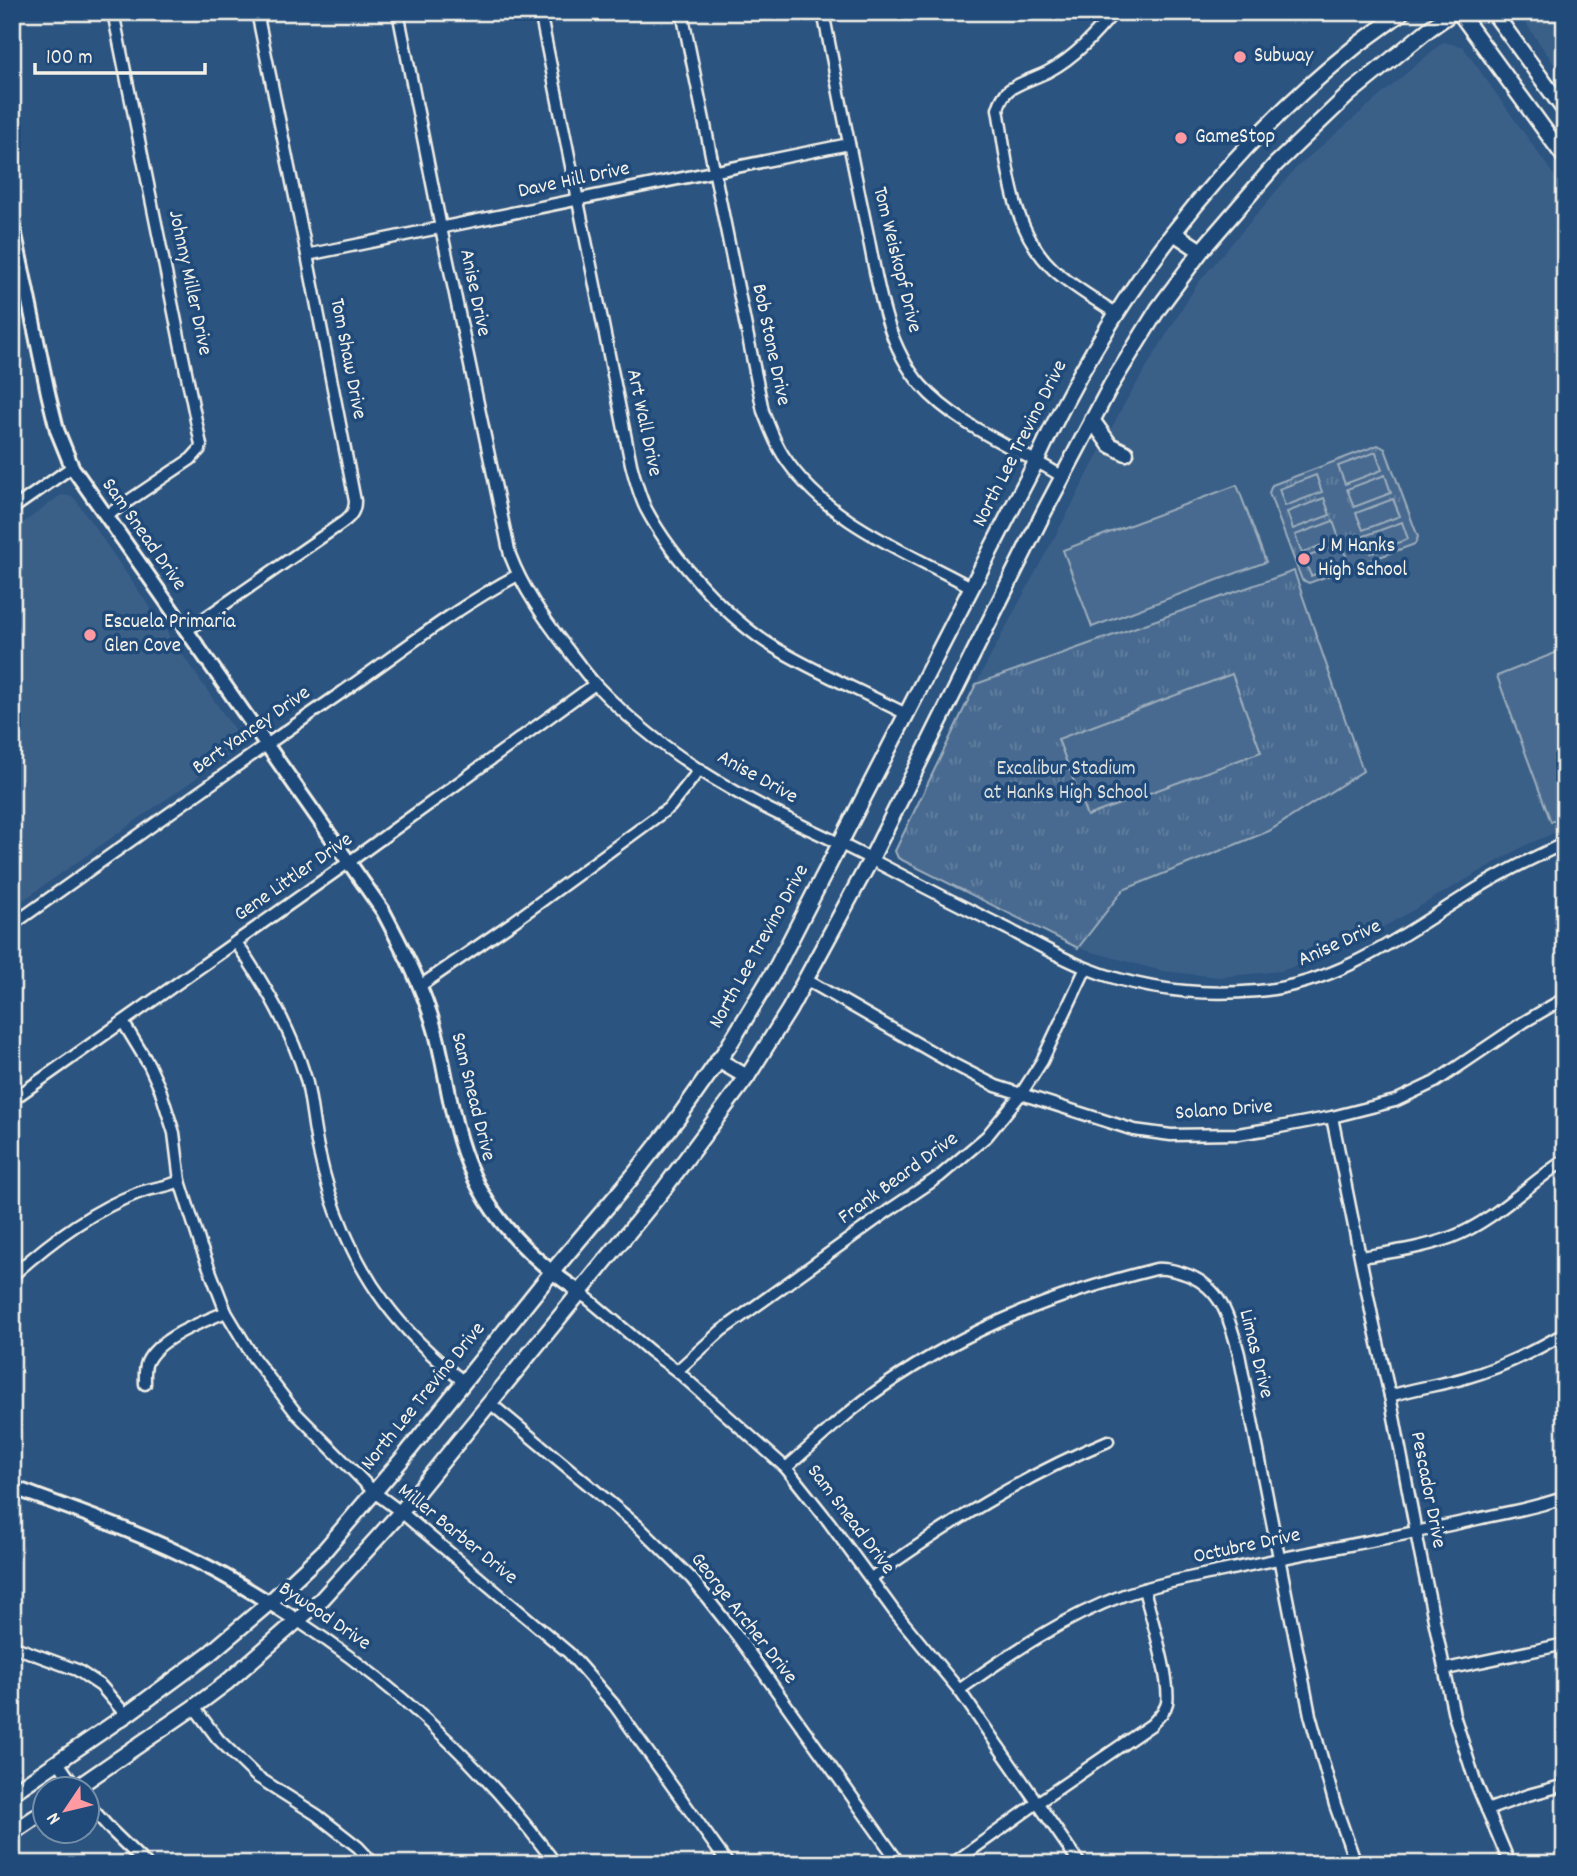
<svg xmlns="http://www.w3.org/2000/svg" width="1577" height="1876" font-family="Dekko,sans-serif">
	<defs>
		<pattern id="grass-tufts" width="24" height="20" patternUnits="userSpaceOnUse" patternTransform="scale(1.75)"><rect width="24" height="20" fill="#496b90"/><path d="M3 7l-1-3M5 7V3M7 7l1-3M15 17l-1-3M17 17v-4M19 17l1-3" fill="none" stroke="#6481a0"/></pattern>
	</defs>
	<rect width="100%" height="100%" fill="#2c5481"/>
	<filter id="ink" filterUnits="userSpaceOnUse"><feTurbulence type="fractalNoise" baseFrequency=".0143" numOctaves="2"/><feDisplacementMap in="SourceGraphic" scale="14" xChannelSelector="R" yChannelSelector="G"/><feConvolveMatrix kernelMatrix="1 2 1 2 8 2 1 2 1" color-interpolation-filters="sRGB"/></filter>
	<g filter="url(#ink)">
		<g fill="#3b6088">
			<path d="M1518,12H1565V80Z"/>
			<path d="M1443,42L1463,47L1565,191V828L1524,846L1394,921L1333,954L1280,971L1220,977L1162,971L1078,948L898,858L895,851L976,684L1014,612L1072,505L1123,406L1198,283L1297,167Z"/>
			<path d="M61,495L70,496L75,499L240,738L241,744L240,747L12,908V531Z"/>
		</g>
		<g fill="url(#grass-tufts)" stroke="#9eaebc" stroke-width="2">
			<path d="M1378,445L1385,449L1418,537L1415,544L1309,583L1302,580L1269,493L1272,485Z"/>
			<path d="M1294,571L1363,771L1269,831L1123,890L1078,948L898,858L895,851L976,684Z"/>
		</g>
		<g fill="#496b90" stroke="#9eaebc" stroke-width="2">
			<path d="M1376,452L1382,470L1345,484L1338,466Z"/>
			<path d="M1316,475L1322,492L1285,506L1279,489Z"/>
			<path d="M1385,475L1391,493L1354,507L1347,489Z"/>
			<path d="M1237,485L1266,562L1092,627L1063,550Z"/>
			<path d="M1324,498L1330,515L1293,529L1287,512Z"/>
			<path d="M1393,499L1400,516L1363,530L1356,513Z"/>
			<path d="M1333,521L1339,538L1302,553L1295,535Z"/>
			<path d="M1402,522L1408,539L1371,553L1364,536Z"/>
			<path d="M1341,544L1348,561L1311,576L1304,558Z"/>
			<path d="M1565,649V816L1551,822L1497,676Z"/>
			<path d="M1232,674L1261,752L1087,816L1058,739Z"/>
		</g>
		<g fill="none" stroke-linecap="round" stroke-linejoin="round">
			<defs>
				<g id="minor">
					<path d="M398,12L441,228L510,555C523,589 543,617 565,646C575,659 585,673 596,685C642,734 702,775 762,806C801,826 841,843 880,864C922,886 965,908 1008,929C1034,943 1059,957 1086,968C1141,990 1200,996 1258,991C1337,984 1400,937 1465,896C1497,875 1531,859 1565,843"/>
					<path d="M540,12L631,464C635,479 639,495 646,509C672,558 729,621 777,649C818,673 863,692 906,714"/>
					<path d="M682,12L763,411C769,426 774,441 783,455C826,522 903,550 971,587"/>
					<path d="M823,12C837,82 850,151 865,221C877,276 883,341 921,385C958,427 1017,448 1063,477"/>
					<path d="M1114,12C1095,35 1075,57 1049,71C1036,78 1020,82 1009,90C1003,95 1000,102 998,109C1008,165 1010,229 1054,270C1073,287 1096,300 1117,314"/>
					<path d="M307,255L849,144"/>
					<path d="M12,509L72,467"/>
					<path d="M106,516L191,459L200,449L201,445L113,12"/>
					<path d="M186,631L332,530C344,521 355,517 355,501L307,255L257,12"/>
					<path d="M12,925C122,847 231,769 341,693C399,653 455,608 518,575"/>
					<path d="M236,942C265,985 291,1029 306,1079C312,1103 313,1128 319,1152C330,1205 353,1260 385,1303C407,1333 435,1359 464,1382"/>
					<path d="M805,979L953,1064L996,1086L1134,1130L1171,1135L1238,1134L1269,1129L1332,1117L1395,1101L1435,1082L1524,1022L1565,998"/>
					<path d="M420,986L513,922L670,807L700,769"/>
					<path d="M123,1022L149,1065L160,1089L174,1133L180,1181L201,1247L226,1312L253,1357L296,1413L374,1492L401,1512L569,1653L615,1706L728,1864"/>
					<path d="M12,1100L349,862L595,684"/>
					<path d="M1332,1117L1373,1321L1390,1396L1421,1558L1454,1715L1475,1781L1510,1864"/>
					<path d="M1361,1257C1391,1252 1423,1248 1452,1237C1494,1221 1527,1185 1565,1160"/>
					<path d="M12,1276C48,1243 93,1210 138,1193C152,1188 167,1187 180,1181"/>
					<path d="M580,1292L650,1351L677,1371L786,1468L829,1522L894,1611L959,1690L1080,1864"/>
					<path d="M677,1371L721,1331L888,1211L940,1176L987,1136L1021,1094L1042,1061L1086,968"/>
					<path d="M145,1384C145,1376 144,1369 147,1362C158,1338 202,1322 226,1312"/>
					<path d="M1390,1396C1415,1388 1440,1385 1465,1378C1501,1368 1533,1352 1565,1333"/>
					<path d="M490,1403L638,1526L692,1579L738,1637L900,1864"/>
					<path d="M786,1468C818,1440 849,1410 884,1386C970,1327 1055,1294 1156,1269C1167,1268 1177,1271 1188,1275C1223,1289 1230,1321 1239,1354L1310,1715L1335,1805L1356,1864"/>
					<path d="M871,1578C948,1524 1021,1477 1108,1441"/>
					<path d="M298,1621C398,1686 485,1768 556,1864"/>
					<path d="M12,1646L77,1670L101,1686L126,1715"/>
					<path d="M1446,1669L1565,1644"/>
					<path d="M959,1690C1011,1653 1064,1617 1124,1595C1155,1584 1190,1578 1222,1571C1307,1552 1393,1538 1477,1519C1506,1512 1537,1508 1565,1497"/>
					<path d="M194,1707L218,1739L256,1776L317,1815L358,1847L374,1864"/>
					<path d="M58,1762L76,1788"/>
					<path d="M88,1804L111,1830L146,1864"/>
					<path d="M1487,1810L1528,1795L1565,1785"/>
					<path d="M952,1864L1037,1803L1151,1725C1157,1718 1165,1712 1167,1703C1171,1680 1150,1614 1144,1589"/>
				</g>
				<g id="tertiary">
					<path d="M12,220L48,393L57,430L72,467L383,911C404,951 424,989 436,1033C444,1064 448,1095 456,1126C474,1201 517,1250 580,1292"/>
					<path d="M12,1487C77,1511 144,1534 206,1566C238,1582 268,1602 298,1621"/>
				</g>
				<g id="secondary">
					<path d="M1459,12L1565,158"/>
					<path d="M1493,12L1565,111"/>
					<path d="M1174,233L1201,251"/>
					<path d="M1092,420L1110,445L1126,453"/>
					<path d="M718,1060L747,1077"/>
					<path d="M76,1788L194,1707L226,1683L322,1599L401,1512L663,1190L747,1077L789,1010L871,859L1043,514L1111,385L1158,309L1201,251L1275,165L1349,94L1429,29L1453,12"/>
					<path d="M12,1793L126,1715L209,1654L269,1603L323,1552L403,1458L551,1273L633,1176L678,1118L728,1047L776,968L1037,460C1109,301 1218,157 1355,47C1370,35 1387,24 1402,12"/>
					<path d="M12,1833L46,1810"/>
				</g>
			</defs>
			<use href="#minor" stroke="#f4f1e8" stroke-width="15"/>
			<use href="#tertiary" stroke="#f4f1e8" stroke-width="18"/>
			<use href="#secondary" stroke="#f4f1e8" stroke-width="19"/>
			<use href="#minor" stroke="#1f4a7a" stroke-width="10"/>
			<use href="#tertiary" stroke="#1f4a7a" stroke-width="12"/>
			<use href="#secondary" stroke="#1f4a7a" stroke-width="14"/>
		</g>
	</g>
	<g fill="#ff9aa2" stroke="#1f4a7a" stroke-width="2.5">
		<circle cx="1240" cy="57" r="7"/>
		<circle cx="1181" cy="138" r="7"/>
		<circle cx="1304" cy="559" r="7"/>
		<circle cx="90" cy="635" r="7"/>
	</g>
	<g text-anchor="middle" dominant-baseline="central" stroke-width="7" stroke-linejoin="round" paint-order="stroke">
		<g font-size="21" fill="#f4f1e8" stroke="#1f4a7a" text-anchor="start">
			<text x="1254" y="57">Subway</text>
			<text x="1195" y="138">GameStop</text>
			<text x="1318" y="547">J M Hanks<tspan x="1318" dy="24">High School</tspan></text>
			<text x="104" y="623">Escuela Primaria<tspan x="104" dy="24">Glen Cove</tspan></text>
		</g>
		<g font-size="21" fill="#f4f1e8" stroke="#1f4a7a">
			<text transform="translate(574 181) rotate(-12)">Dave Hill Drive</text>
			<text transform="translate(896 260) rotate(76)">Tom Weiskopf Drive</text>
			<text transform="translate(189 283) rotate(78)">Johnny Miller Drive</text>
			<text transform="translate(474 293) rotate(78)">Anise Drive</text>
			<text transform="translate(770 345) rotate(78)">Bob Stone Drive</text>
			<text transform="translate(347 359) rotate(79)">Tom Shaw Drive</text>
			<text transform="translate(643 423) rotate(78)">Art Wall Drive</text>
			<text transform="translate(1021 444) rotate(-63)">North Lee Trevino Drive</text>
			<text transform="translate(143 535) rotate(55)">Sam Snead Drive</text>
			<text transform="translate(252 731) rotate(-35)">Bert Yancey Drive</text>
			<text transform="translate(757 778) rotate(29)">Anise Drive</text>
			<text transform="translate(294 878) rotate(-35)">Gene Littler Drive</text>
			<text transform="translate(1340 944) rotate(-24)">Anise Drive</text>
			<text transform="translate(760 947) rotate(-61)">North Lee Trevino Drive</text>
			<text transform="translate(472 1097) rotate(76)">Sam Snead Drive</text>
			<text transform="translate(1224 1111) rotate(-4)">Solano Drive</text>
			<text transform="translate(899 1179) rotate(-36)">Frank Beard Drive</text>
			<text transform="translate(1255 1354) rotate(76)">Limas Drive</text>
			<text transform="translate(424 1397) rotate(-51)">North Lee Trevino Drive</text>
			<text transform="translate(1427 1490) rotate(79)">Pescador Drive</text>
			<text transform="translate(850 1520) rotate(53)">Sam Snead Drive</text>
			<text transform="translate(457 1535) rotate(39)">Miller Barber Drive</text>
			<text transform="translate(1247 1547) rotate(-12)">Octubre Drive</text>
			<text transform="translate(324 1617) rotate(34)">Bywood Drive</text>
			<text transform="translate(743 1619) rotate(52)">George Archer Drive</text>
		</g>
		<g font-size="21" fill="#dadddb" stroke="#1f4a7a">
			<text x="1066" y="770">Excalibur Stadium<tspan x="1066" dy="24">at Hanks High School</tspan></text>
		</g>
	</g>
	<rect width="1577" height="1876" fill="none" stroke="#1f4a7a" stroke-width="42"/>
	<rect x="21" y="21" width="1535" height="1834" fill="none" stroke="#f4f1e8" stroke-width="2.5" filter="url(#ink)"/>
	<g transform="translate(66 1810) rotate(235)"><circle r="33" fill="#1f4a7a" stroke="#748da6" stroke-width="2"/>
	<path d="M0-5L12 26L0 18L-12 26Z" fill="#ff9aa2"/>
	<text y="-10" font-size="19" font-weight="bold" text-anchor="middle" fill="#f4f1e8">N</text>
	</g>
	<path d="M35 63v10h170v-10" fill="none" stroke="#f4f1e8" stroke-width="3.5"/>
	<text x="46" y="63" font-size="21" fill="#f4f1e8" stroke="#1f4a7a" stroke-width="5" paint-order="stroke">100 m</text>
</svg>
